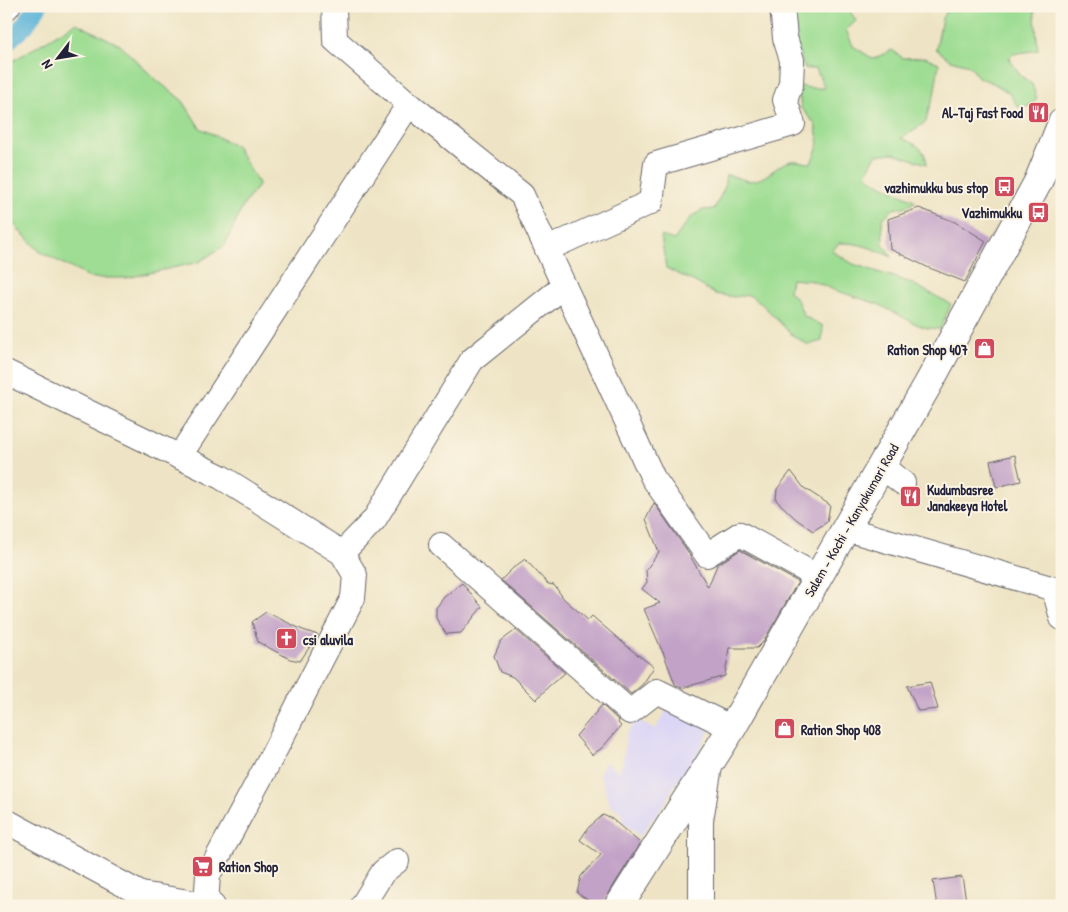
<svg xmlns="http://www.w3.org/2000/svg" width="1068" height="912" font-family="'Patrick Hand',sans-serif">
	<rect width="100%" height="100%" fill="#fcf5e5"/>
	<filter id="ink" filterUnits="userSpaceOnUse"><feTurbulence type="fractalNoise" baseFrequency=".02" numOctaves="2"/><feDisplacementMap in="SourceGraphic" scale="10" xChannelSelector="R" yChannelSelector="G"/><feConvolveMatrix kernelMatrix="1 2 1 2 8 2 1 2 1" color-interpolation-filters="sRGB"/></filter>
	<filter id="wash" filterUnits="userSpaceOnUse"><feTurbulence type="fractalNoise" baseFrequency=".0096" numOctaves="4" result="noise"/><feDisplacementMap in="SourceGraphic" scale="20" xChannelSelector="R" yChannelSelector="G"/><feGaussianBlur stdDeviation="1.12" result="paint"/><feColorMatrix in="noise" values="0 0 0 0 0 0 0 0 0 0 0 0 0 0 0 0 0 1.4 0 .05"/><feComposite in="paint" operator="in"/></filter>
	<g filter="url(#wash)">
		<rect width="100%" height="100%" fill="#eee4c5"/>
		<path fill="#dcd6f6" d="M669,707L710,730L695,759L673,787L667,800L640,836L623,822L622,814L610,804L603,783L599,774L606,762L619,772L623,761L626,734L637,719L649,727L655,729Z"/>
		<g fill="#9edd93" stroke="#608067">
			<path d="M792,6H847L856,21L846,30L853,46L873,59L892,50L903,58L925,57L939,63L934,96L929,108L926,122L901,138C915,144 925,147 927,164L893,153L876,155L866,174L873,181L916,201L908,206L893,209L882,219L883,244L892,257C874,249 859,242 839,243L832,251L853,264L909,282L951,304L940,329L927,328L916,324L878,304L834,290L813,281L791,279L789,291L797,300L804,316L823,326L822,341L808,345L791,334L763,305L749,295L734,297L715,294L695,282L666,268L661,236L674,240L690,218L702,210L714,209L724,189L726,175C734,176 743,180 749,181C768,181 775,164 791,161C797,160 805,163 811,163L819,144L815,124L801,108L798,86L810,88H825L816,69H805L797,48Z"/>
			<path d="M950,6H1034L1038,50L1013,54L1009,58L1020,75L1032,84L1037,99L1030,106L1018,107L1009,93L995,84L978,77L969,65L950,60L936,49L942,18Z"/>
			<path d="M76,23L120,45L153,77L183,101L200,128L236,146L259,184L243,206L225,245L199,262L127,278H90L39,251L6,216V65Z"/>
		</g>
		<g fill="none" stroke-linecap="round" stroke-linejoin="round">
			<path stroke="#5bb4d8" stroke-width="19" d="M6,42L25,25L38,6"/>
		</g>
		<g id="blocks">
			<g fill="#c2a2c7">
				<path d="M919,208L955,222L986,241L965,282L927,267L890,249L888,219Z"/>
				<path d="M1015,455L1021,481L996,487L990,461Z"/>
				<path d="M791,471L804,488L830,505L827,522L813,531L796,519L776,500L777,489Z"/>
				<path d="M654,503L688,552L708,587L717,565L740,550L798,582L763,642L757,648H729L725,676L682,688L675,684L663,652V653L644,609L660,603L642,589L647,582L646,570L659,552L646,519Z"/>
				<path d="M525,559L548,584L554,585L564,599L588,620L592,616L629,648L654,667L643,684L631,694L501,580L513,568Z"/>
				<path d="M462,583L482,607L461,633L446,634L436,618V608L444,597Z"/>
				<path d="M266,612L303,630L318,635L300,661L290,659L258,642L252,622Z"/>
				<path d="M516,630L565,673L550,685L536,700L513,677L500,672L494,656L501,641Z"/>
				<path d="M930,682L938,709L918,711L907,686Z"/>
				<path d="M602,705L619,721L618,723L621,726L602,748L592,755L576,736Z"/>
				<path d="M603,815L612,819L640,843L606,898L603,906H597L577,893L581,876L601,855L580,840L588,828Z"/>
				<path d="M962,877L967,906H937L933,881Z"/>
			</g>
		</g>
	</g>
	<g filter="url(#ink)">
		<use href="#blocks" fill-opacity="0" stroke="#69666b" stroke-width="1"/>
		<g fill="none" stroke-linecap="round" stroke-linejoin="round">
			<defs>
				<g id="minor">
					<path d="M334,6L335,40L409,104L522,195L547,249"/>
					<path d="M782,6L785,38L792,60L791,84L785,100L793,124L656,164L651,202L547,249L653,478L707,555L740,534L818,577"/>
					<path d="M6,8L8,6"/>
					<path d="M6,372L221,477L342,553L355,575L353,598L273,754L208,875L206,904"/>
					<path d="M179,457L409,104"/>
					<path d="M881,466L903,483"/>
					<path d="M846,529L1054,589L1062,618"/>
					<path d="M441,545L630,712L657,691L732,728"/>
					<path d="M342,553L374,520L472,360L564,286"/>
					<path d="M6,821L141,894L213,906"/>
					<path d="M362,906L383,872L397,861"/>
					<path d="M701,906V820L710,766"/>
				</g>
				<path id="major" d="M619,906L732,728L931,379L1038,182L1062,123"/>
			</defs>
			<use href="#minor" stroke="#69666b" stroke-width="26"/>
			<use href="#major" stroke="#69666b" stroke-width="30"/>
			<use href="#minor" stroke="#fff" stroke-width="24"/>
			<use href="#major" stroke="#fff" stroke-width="28"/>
		</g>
	</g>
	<defs>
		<symbol id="restaurant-square" viewBox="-11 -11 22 22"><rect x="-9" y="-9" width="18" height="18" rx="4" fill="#d1495b" stroke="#fcf5e5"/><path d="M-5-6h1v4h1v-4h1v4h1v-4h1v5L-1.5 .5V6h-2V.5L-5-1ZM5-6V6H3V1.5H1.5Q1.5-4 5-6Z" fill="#fff"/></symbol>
		<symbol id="bus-square" viewBox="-11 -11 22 22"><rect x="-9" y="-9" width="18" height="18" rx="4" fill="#d1495b" stroke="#fcf5e5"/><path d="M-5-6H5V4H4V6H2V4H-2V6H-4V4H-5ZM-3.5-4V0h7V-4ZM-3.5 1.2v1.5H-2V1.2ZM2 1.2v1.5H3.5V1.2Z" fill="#fff"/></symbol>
		<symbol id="shop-square" viewBox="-11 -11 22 22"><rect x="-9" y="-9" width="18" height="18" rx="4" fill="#d1495b" stroke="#fcf5e5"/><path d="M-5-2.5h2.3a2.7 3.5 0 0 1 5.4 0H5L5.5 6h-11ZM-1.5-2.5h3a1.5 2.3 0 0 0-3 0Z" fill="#fff"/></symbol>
		<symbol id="church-square" viewBox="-11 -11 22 22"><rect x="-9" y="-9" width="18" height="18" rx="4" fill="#d1495b" stroke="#fcf5e5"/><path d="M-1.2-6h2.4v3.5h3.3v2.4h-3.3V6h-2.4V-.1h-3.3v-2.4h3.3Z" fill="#fff"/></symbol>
		<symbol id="supermarket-square" viewBox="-11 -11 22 22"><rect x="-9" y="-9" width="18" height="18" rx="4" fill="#d1495b" stroke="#fcf5e5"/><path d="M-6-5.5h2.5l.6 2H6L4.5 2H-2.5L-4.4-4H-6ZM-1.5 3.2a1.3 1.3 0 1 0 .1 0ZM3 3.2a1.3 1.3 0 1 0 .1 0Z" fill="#fff"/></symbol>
	</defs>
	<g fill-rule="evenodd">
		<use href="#restaurant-square" x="1026" y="100" width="25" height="25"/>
		<use href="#bus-square" x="992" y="174" width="25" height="25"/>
		<use href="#bus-square" x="1026" y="200" width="25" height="25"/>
		<use href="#shop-square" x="972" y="336" width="25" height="25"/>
		<use href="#restaurant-square" x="898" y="484" width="25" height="25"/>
		<use href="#church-square" x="274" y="626" width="25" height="25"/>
		<use href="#shop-square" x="772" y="716" width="25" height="25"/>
		<use href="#supermarket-square" x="190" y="854" width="25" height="25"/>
	</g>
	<g text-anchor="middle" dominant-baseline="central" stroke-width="4" stroke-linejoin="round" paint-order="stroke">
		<g font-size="14" font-weight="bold" fill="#22223b" stroke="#fcf5e5" text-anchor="end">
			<text x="1023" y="112">Al-Taj Fast Food</text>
			<text x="988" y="187">vazhimukku bus stop</text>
			<text x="1022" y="212">Vazhimukku</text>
			<text x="968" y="349">Ration Shop 407</text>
			<text x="927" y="489" text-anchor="start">Kudumbasree<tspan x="927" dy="16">Janakeeya Hotel</tspan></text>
			<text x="303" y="639" text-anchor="start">csi aluvila</text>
			<text x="801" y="729" text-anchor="start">Ration Shop 408</text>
			<text x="219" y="866" text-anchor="start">Ration Shop</text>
		</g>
		<g font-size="14" fill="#22223b" stroke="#fcf5e5">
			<text transform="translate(851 520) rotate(-60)">Salem - Kochi - Kanyakumari Road</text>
		</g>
	</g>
	<rect width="1068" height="912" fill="none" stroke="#fcf5e5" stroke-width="25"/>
	<g transform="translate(58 58) rotate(239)" stroke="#fcf5e5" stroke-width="4" paint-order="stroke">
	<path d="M0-4L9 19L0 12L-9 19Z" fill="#22223b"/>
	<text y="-8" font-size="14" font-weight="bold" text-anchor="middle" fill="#22223b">N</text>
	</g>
</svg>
